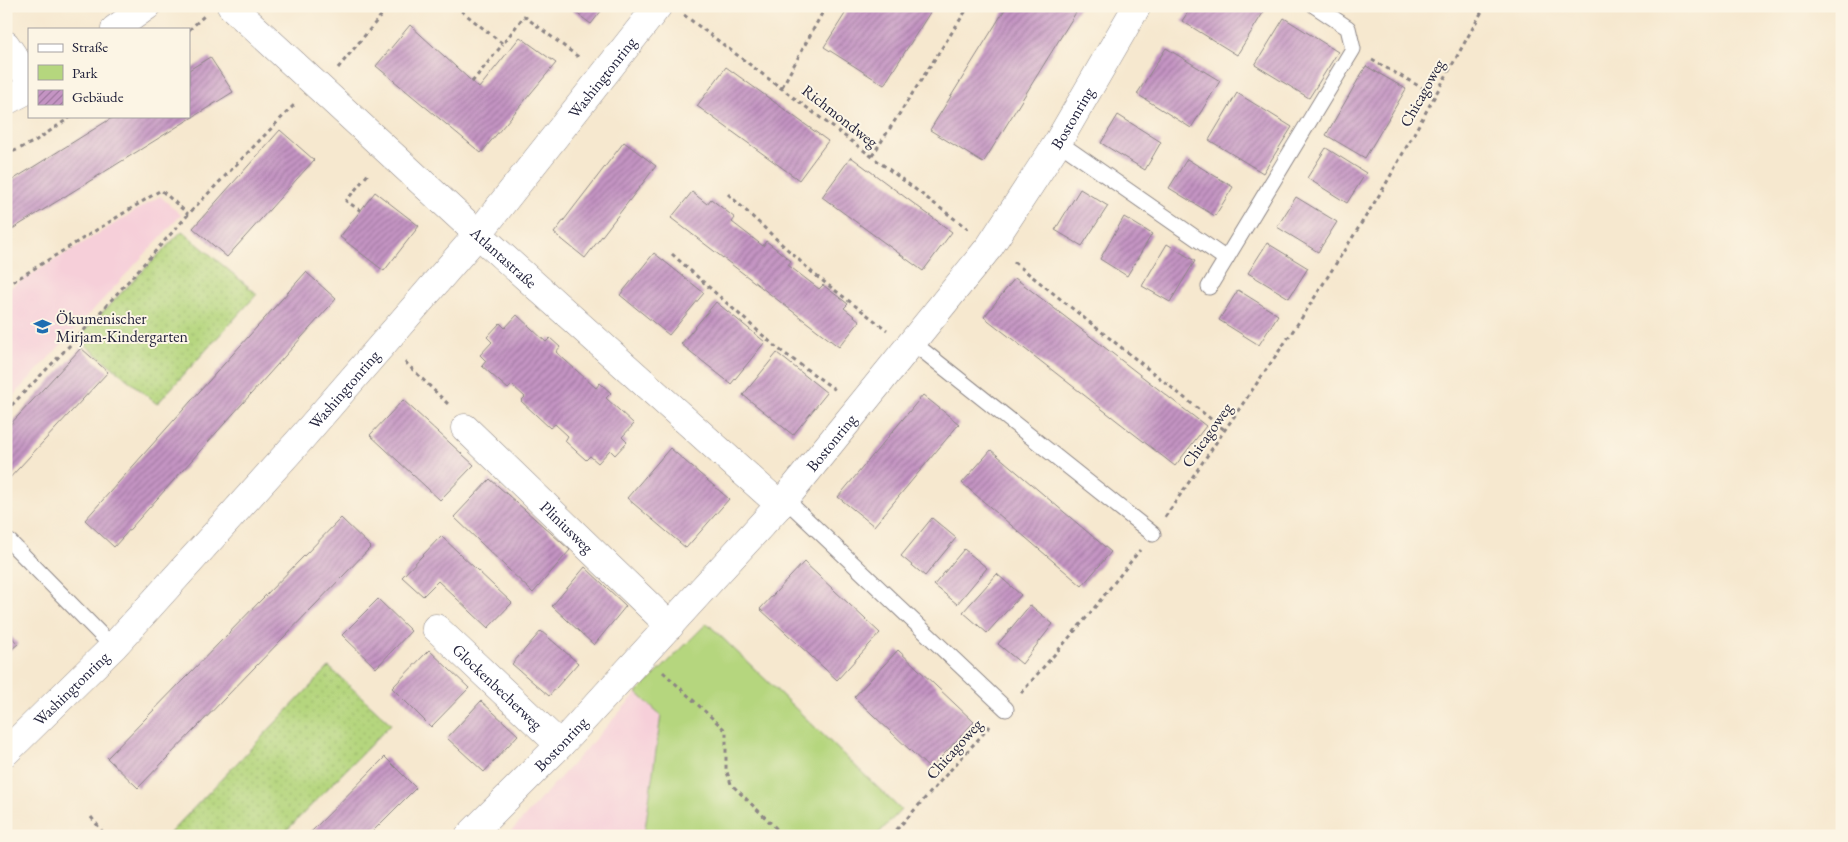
<svg xmlns="http://www.w3.org/2000/svg" width="1848" height="842" font-family="'EB Garamond',serif">
	<defs>
		<pattern id="grass-dots" width="8" height="8" patternUnits="userSpaceOnUse" patternTransform="scale(1.25)"><rect width="8" height="8" fill="#b5d67e"/><path d="M2 2h.1M6 6h.1" fill="none" stroke="#9bb76e" stroke-width="1.8" stroke-linecap="round"/></pattern>
		<pattern id="building-hatch" width="6" height="6" patternUnits="userSpaceOnUse" patternTransform="scale(1.25)"><rect width="6" height="6" fill="#c494c3"/><path d="M-1 1l2-2M0 6l6-6M5 7l2-2" fill="none" stroke="#9f78a0"/></pattern>
	</defs>
	<rect width="100%" height="100%" fill="#fcf5e5"/>
	<filter id="ink" filterUnits="userSpaceOnUse"><feTurbulence type="fractalNoise" baseFrequency=".02" numOctaves="2"/><feDisplacementMap in="SourceGraphic" scale="10" xChannelSelector="R" yChannelSelector="G"/><feConvolveMatrix kernelMatrix="1 2 1 2 8 2 1 2 1" color-interpolation-filters="sRGB"/></filter>
	<filter id="wash" filterUnits="userSpaceOnUse"><feTurbulence type="fractalNoise" baseFrequency=".0096" numOctaves="4" result="noise"/><feDisplacementMap in="SourceGraphic" scale="20" xChannelSelector="R" yChannelSelector="G"/><feGaussianBlur stdDeviation="1.12" result="paint"/><feColorMatrix in="noise" values="0 0 0 0 0 0 0 0 0 0 0 0 0 0 0 0 0 1.4 0 .05"/><feComposite in="paint" operator="in"/></filter>
	<g filter="url(#wash)">
		<rect width="100%" height="100%" fill="#f6e8cf"/>
		<g fill="#f6cfd9">
			<path d="M160,196L181,215L6,404V290Z"/>
			<path d="M637,693L661,715L644,836H507Z"/>
		</g>
		<g fill="url(#grass-dots)" stroke="#6c7c5c">
			<path d="M182,231L257,294L157,404L77,338Z"/>
			<path d="M329,667L391,724L281,836H167Z"/>
		</g>
		<path fill="#b5d67e" stroke="#6c7c5c" d="M707,623L901,810L876,836H644L661,715L637,693Z"/>
		<g id="blocks">
			<g fill="url(#building-hatch)">
				<path d="M567,6H605L591,24Z"/>
				<path d="M768,6H785L780,14Z"/>
				<path d="M850,6H934L884,85L824,47Z"/>
				<path d="M1007,6H1080L983,163L930,130Z"/>
				<path d="M1192,6H1262L1266,8L1237,55L1182,21Z"/>
				<path d="M1284,18L1338,52L1309,98L1255,65Z"/>
				<path d="M410,25L479,88L520,37L556,63L481,153L376,66Z"/>
				<path d="M1166,48L1220,81L1191,128L1137,94Z"/>
				<path d="M210,57L233,92L6,233V184L115,116H189V70Z"/>
				<path d="M1366,66L1406,89L1365,158L1326,135Z"/>
				<path d="M726,67L828,141L799,180L697,106Z"/>
				<path d="M1237,93L1292,127L1263,173L1209,140Z"/>
				<path d="M1118,115L1161,142L1145,170L1101,143Z"/>
				<path d="M280,130L314,160L227,257L193,228Z"/>
				<path d="M624,142L656,166L585,258L554,233Z"/>
				<path d="M1326,148L1366,173L1347,203L1307,178Z"/>
				<path d="M851,157L952,232L923,271L822,197Z"/>
				<path d="M1187,159L1233,187L1215,216L1169,188Z"/>
				<path d="M1080,189L1108,206L1082,246L1055,230Z"/>
				<path d="M375,192L419,226L384,271L340,237Z"/>
				<path d="M692,192L707,204L711,199L735,218L732,222L763,246L766,241L780,252L791,261L788,265L819,289L823,285L848,304L844,308L860,321L839,347L671,218Z"/>
				<path d="M1296,197L1337,222L1318,252L1277,227Z"/>
				<path d="M1124,217L1152,234L1127,276L1100,259Z"/>
				<path d="M1267,243L1308,268L1289,298L1248,273Z"/>
				<path d="M1167,244L1195,261L1170,302L1142,286Z"/>
				<path d="M654,253L704,293L669,335L620,295Z"/>
				<path d="M306,272L336,299L114,547L85,520Z"/>
				<path d="M1015,278L1206,426L1175,466L984,317Z"/>
				<path d="M1238,290L1278,315L1259,345L1219,320Z"/>
				<path d="M716,302L765,342L731,384L681,344Z"/>
				<path d="M517,315L546,342L550,338L560,347L556,352L596,388L600,383L611,393L606,398L634,424L622,437L627,442L615,455L610,450L598,463L590,456L586,460L565,441L568,436L555,424L550,428L521,401L525,397L512,385L508,389L482,366L486,361L480,355L492,342L487,337L500,323L505,328Z"/>
				<path d="M81,348L108,372L6,482V429Z"/>
				<path d="M777,353L827,393L793,435L743,395Z"/>
				<path d="M923,395L959,424L874,526L838,497Z"/>
				<path d="M403,400L474,465L440,500L370,435Z"/>
				<path d="M670,448L729,499L686,548L627,498Z"/>
				<path d="M991,450L1111,552L1082,586L962,483Z"/>
				<path d="M490,479L570,550L533,593L454,517Z"/>
				<path d="M341,518L371,547L138,788L107,758Z"/>
				<path d="M932,518L956,538L925,576L901,556Z"/>
				<path d="M441,536L512,603L488,628L438,581L423,596L402,577Z"/>
				<path d="M964,549L987,568L957,604L934,585Z"/>
				<path d="M804,562L880,633L837,680L760,609Z"/>
				<path d="M585,567L626,606L594,645L552,606Z"/>
				<path d="M997,574L1021,595L987,633L963,612Z"/>
				<path d="M378,599L411,631L376,668L342,635Z"/>
				<path d="M1030,605L1053,624L1022,664L998,644Z"/>
				<path d="M6,631L18,644L6,654Z"/>
				<path d="M541,631L578,663L549,696L512,664Z"/>
				<path d="M429,650L469,688L431,727L392,688Z"/>
				<path d="M898,650L974,722L930,769L854,697Z"/>
				<path d="M481,701L518,735L484,772L447,738Z"/>
				<path d="M385,757L416,788L368,836H307Z"/>
			</g>
		</g>
	</g>
	<g filter="url(#ink)">
		<use href="#blocks" fill-opacity="0" stroke="#8c8585" stroke-width="1"/>
		<g fill="none" stroke-linecap="round" stroke-linejoin="round">
			<defs>
				<g id="service">
					<path d="M1058,142L1226,259"/>
					<path d="M1209,287L1353,49L1348,28L1315,6"/>
					<path d="M912,342L1153,534"/>
					<path d="M785,499L1006,709"/>
					<path d="M10,542L113,647"/>
				</g>
				<g id="minor">
					<path id="s1" d="M231,6L478,234L780,505"/>
					<path d="M115,29L147,6"/>
					<path d="M6,45L29,79"/>
					<path d="M6,101L29,89"/>
					<path id="s2" d="M465,428L670,626"/>
					<path id="s3" d="M436,628L560,745"/>
					<path id="s4" d="M6,752L113,647L299,441L478,234L658,6"/>
					<path id="s5" d="M469,836L560,745L785,499L990,246L1058,142L1137,6"/>
				</g>
			</defs>
			<use href="#service" stroke="#8c8585" stroke-width="17"/>
			<use href="#minor" stroke="#8c8585" stroke-width="29"/>
			<g stroke="#8c8585" stroke-width="3" stroke-dasharray="4 4" stroke-linecap="butt">
				<path d="M455,6L503,44L524,16L581,59"/>
				<path d="M684,15L968,229"/>
				<path d="M189,30L205,15"/>
				<path d="M1372,60L1435,95"/>
				<path d="M338,68L389,6"/>
				<path d="M472,82L503,44"/>
				<path d="M782,87L826,6"/>
				<path d="M6,155L35,141L72,116"/>
				<path d="M872,156L969,6"/>
				<path d="M728,194L815,275L887,330"/>
				<path d="M361,211L346,201L369,173"/>
				<path d="M672,254L777,348L837,391"/>
				<path d="M1014,262L1226,431"/>
				<path d="M6,286L161,190L188,214"/>
				<path d="M405,362L449,405"/>
				<path d="M6,411L77,338L196,206L295,104"/>
				<path d="M1165,517L1301,319L1383,189L1485,6"/>
				<path d="M663,672L726,731V769L731,784L784,836"/>
				<path d="M1021,693L1087,617L1140,550"/>
				<path d="M91,817L106,836"/>
				<path d="M891,836L991,725"/>
			</g>
			<use href="#service" stroke="#fff" stroke-width="15"/>
			<use href="#minor" stroke="#fff" stroke-width="28"/>
		</g>
	</g>
	<defs>
		<symbol id="school-bare" viewBox="-9 -9 18 18"><path d="M0-5L7-2L0 1L-7-2ZM-4 1L0 2.5L4 1V4Q0 6-4 4Z" fill="#1f6fb2" stroke="#fcf5e5" stroke-width="2.5" paint-order="stroke"/></symbol>
	</defs>
	<g fill-rule="evenodd">
		<use href="#school-bare" x="30" y="314" width="25" height="25"/>
	</g>
	<g text-anchor="middle" dominant-baseline="central" stroke-width="4" stroke-linejoin="round" paint-order="stroke">
		<g font-size="16" fill="#22223b" stroke="#fcf5e5">
			<text stroke="none"><textPath href="#s4" startOffset="901">Washingtonring</textPath></text>
			<text transform="translate(1422 93) rotate(-61)">Chicagoweg</text>
			<text transform="translate(840 116) rotate(38)">Richmondweg</text>
			<text stroke="none"><textPath href="#s5" startOffset="940">Bostonring</textPath></text>
			<text stroke="none"><textPath href="#s1" startOffset="371">Atlantastraße</textPath></text>
			<text stroke="none"><textPath href="#s4" startOffset="496">Washingtonring</textPath></text>
			<text transform="translate(1207 435) rotate(-55)">Chicagoweg</text>
			<text stroke="none"><textPath href="#s5" startOffset="535">Bostonring</textPath></text>
			<text stroke="none"><textPath href="#s2" startOffset="142">Pliniusweg</textPath></text>
			<text stroke="none"><textPath href="#s3" startOffset="85">Glockenbecherweg</textPath></text>
			<text stroke="none"><textPath href="#s4" startOffset="91">Washingtonring</textPath></text>
			<text stroke="none"><textPath href="#s5" startOffset="130">Bostonring</textPath></text>
			<text transform="translate(954 749) rotate(-48)">Chicagoweg</text>
		</g>
		<g font-size="16" fill="#22223b" stroke="#fcf5e5" text-anchor="start">
			<text x="56" y="318">Ökumenischer<tspan x="56" dy="18">Mirjam-Kindergarten</tspan></text>
		</g>
	</g>
	<rect width="1848" height="842" fill="none" stroke="#fcf5e5" stroke-width="25"/>
	<rect x="28" y="28" width="162" height="90" fill="#fcf5e5" stroke="#a5a1a1"/>
	<rect x="38" y="44" width="25" height="8" fill="#ffffff" stroke="#a5a1a1"/>
	<text x="72" y="52" font-size="15" fill="#22223b">Straße</text>
	<rect x="38" y="65" width="25" height="15" fill="#b5d67e" stroke="#a5a1a1"/>
	<text x="72" y="78" font-size="15" fill="#22223b">Park</text>
	<rect x="38" y="90" width="25" height="15" fill="url(#building-hatch)" stroke="#a5a1a1"/>
	<text x="72" y="102" font-size="15" fill="#22223b">Gebäude</text>
</svg>
